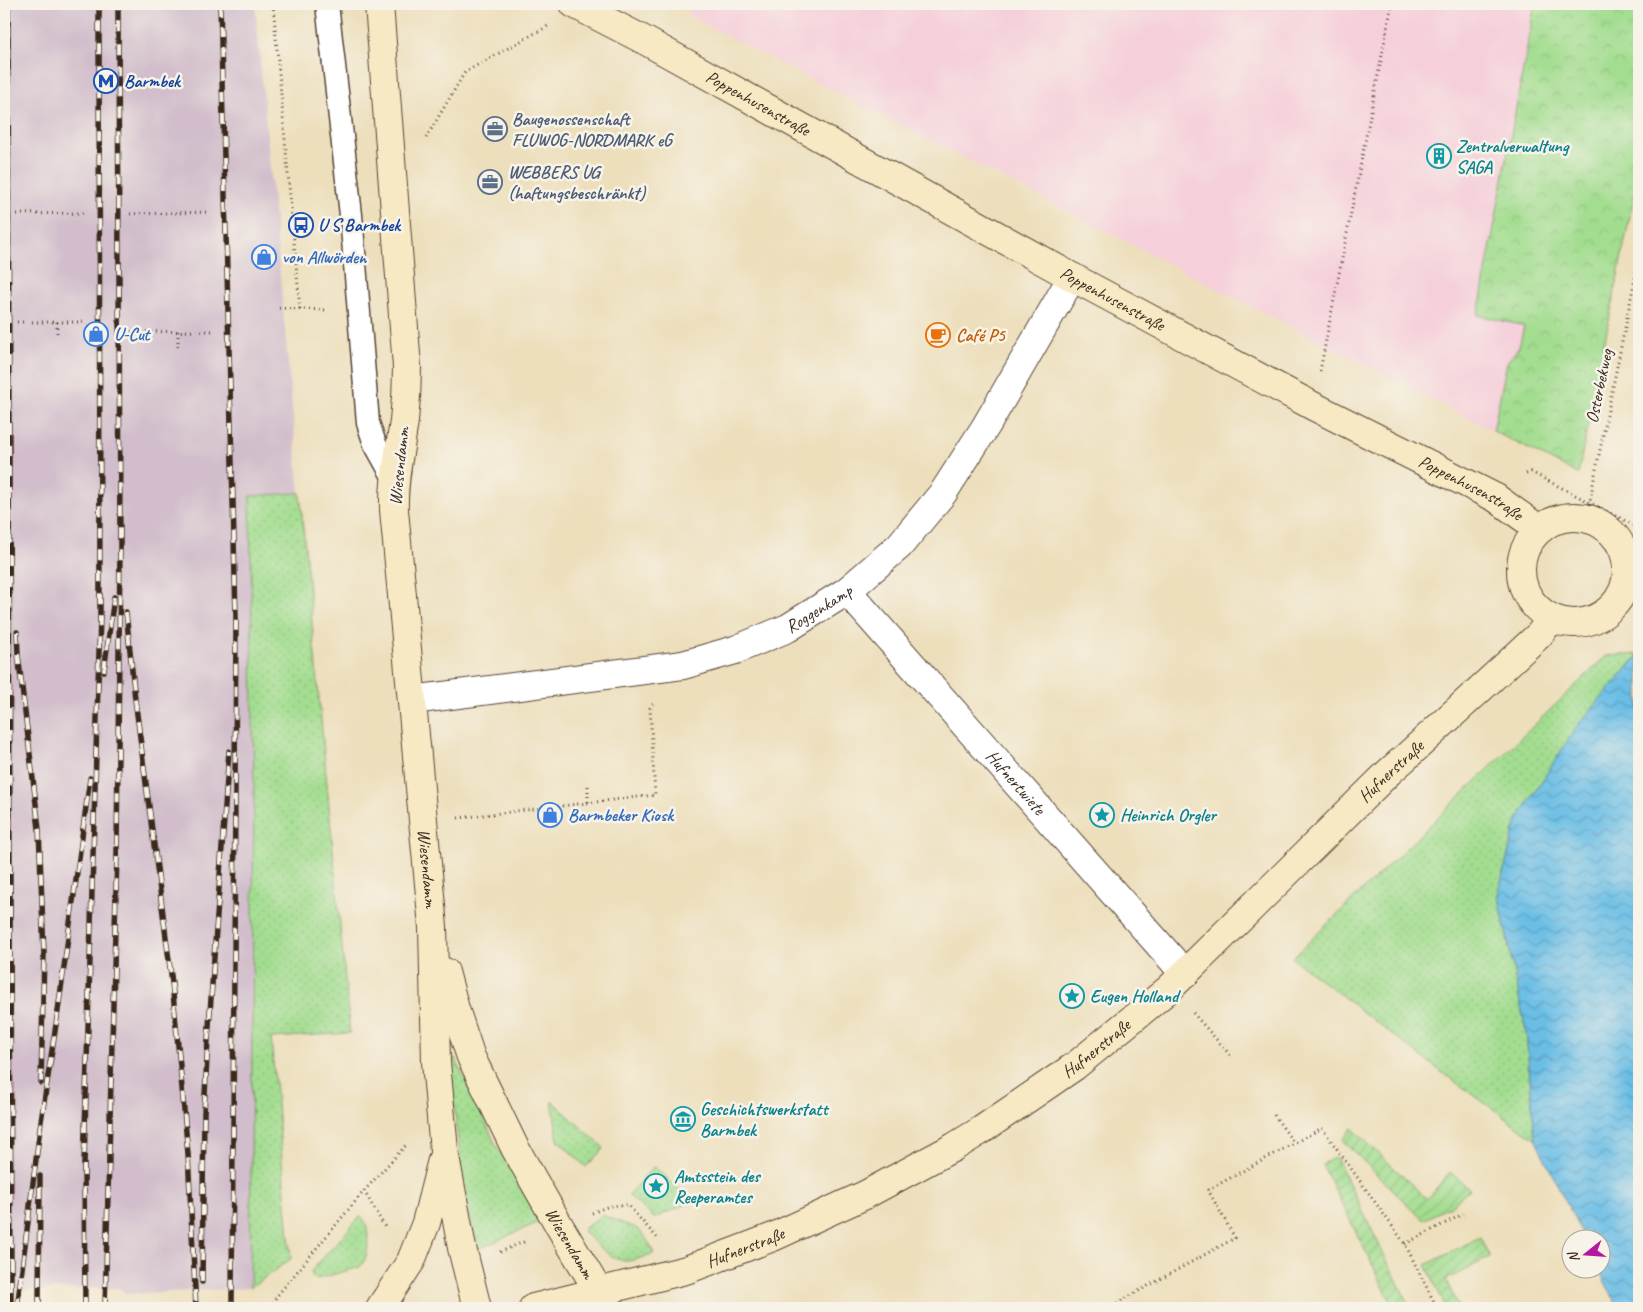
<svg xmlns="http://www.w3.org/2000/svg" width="1643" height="1312" font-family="Caveat,sans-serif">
	<defs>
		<pattern id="grass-dots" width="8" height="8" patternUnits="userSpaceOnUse" patternTransform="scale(1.25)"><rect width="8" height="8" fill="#a3dd90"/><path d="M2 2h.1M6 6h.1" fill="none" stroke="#8dbe7c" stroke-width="1.8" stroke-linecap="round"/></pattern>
		<pattern id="park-crowns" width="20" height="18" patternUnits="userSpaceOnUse" patternTransform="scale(1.25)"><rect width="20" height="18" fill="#a3dd90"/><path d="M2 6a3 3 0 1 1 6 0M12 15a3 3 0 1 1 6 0" fill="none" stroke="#8dbe7c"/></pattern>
		<pattern id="garden-furrows" width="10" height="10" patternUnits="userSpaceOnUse" patternTransform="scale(1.25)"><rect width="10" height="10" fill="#a3dd90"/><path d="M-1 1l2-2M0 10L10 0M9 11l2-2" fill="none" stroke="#8dbe7c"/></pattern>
		<pattern id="water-waves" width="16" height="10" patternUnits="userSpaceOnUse" patternTransform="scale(1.25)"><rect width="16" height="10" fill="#6abee6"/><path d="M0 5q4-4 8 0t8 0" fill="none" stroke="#589bba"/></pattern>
	</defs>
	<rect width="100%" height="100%" fill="#f7f3e8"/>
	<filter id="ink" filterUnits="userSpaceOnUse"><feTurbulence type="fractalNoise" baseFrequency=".02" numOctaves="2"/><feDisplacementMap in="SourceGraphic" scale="10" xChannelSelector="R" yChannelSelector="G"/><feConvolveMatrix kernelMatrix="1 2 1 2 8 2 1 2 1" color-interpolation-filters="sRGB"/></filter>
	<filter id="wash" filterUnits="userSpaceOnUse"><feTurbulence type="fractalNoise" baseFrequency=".0096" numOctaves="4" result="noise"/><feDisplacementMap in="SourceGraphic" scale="20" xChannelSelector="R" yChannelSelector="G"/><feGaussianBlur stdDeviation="1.12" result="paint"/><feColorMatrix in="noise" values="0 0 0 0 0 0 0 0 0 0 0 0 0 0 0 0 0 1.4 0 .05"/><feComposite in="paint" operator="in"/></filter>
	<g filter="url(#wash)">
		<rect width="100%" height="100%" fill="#eddfbc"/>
		<path fill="#f5cfda" d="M688,4H1535L1478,315L1524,326L1519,347L1507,362L1493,431L689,16Z"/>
		<path fill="#d1bdcb" d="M4,4H255L300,493L250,497L254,788L250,1288L126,1294L120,1288L4,1291Z"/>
		<g fill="url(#grass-dots)" stroke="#6f8457">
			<path d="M300,493L350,1033L271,1038L291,1259L250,1288L254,788L250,496Z"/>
			<path d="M1639,654L1577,726L1517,820L1498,893L1526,1031L1535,1139L1443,1073L1292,958L1606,656Z"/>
			<path d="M455,1058L496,1145L526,1195L539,1222L476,1250L460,1158L449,1060Z"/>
			<path d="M552,1101L604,1148L586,1167L558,1140Z"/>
			<path d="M654,1166L692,1202L654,1218L628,1195Z"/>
			<path d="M602,1215L636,1228L644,1235L654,1253C646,1256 637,1260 628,1261C612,1262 593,1241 582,1230Z"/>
			<path d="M361,1216C371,1224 370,1258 360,1267L317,1279L313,1278L311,1271Z"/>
		</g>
		<path fill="url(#park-crowns)" stroke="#6f8457" d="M1535,4H1639V171L1578,474L1493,431L1507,362L1519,347L1524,326L1478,315Z"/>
		<g fill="url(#garden-furrows)" stroke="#6f8457">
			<path d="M1352,1128L1427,1199L1450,1172L1470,1189L1451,1206L1423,1220L1342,1140Z"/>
			<path d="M1336,1157L1410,1307L1407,1308H1394L1322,1164Z"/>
			<path d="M1480,1237L1490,1257L1446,1280L1459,1308H1446L1426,1265Z"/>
		</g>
		<path fill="url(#water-waves)" stroke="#527482" d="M1639,655V1308H1618L1599,1270H1600V1240L1584,1239L1535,1139L1526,1031L1498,893L1517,820L1577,726Z"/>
	</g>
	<g filter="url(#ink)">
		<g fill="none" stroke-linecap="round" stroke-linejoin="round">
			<defs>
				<path id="lane" d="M327,4L351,215L368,423L375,444L394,478"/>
				<g id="street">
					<path id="s1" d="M847,591L1185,974"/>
					<path id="s2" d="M412,700L683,665L735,650L788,628L847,591L899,546L943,493L986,426L1072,277"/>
				</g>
				<g id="secondary">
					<path id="s3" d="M379,4L407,367C407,385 406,403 404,421C400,451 393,479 394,510L433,927L436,1062L444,1151L462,1248L477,1308"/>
					<path id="s4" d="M574,4L644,40L1072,277L1313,406L1496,498L1539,529"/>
					<circle cx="1574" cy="570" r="53"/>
					<path id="s5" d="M445,972L455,1009L471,1057L515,1148L560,1227L608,1307"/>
					<path d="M380,1308L411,1261L426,1223L442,1160"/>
					<path id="s6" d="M533,1308L686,1270L773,1237L865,1195L954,1147L980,1131L1075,1066L1170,988L1390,771L1406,757L1539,635L1552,618"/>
				</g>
			</defs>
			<use href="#lane" stroke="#564536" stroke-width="25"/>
			<use href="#street" stroke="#564536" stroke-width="30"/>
			<use href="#secondary" stroke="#564536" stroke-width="30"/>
			<g stroke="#564536" stroke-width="3" stroke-dasharray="1 4" stroke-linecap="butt">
				<path d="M273,4L300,309"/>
				<path d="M426,138L465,72L548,26"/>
				<path d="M17,214L86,213"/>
				<path d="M130,214L210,212"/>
				<path d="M279,308L325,310"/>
				<path d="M17,322H87"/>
				<path d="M57,322V334"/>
				<path d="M178,331V349"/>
				<path d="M131,332L213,331"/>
				<path d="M1320,371L1392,4"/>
				<path d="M1526,474L1531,472L1639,528"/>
				<path d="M1587,519L1593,484L1639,259"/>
				<path d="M588,786V803"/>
				<path d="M458,818L655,795L650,708L653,704"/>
				<path d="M1193,1013L1231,1056"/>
				<path d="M1274,1115L1294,1143"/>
				<path d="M364,1191L386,1229"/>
				<path d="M592,1213L609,1206L628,1205L659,1240"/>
				<path d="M1405,1244L1463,1214"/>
				<path d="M500,1252L526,1241"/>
				<path d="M271,1308L276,1297L364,1191L407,1144"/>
				<path d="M1108,1308L1235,1238L1208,1190L1322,1128L1405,1244L1437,1308"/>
			</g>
			<use href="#lane" stroke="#fff" stroke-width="22"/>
			<use href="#street" stroke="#fff" stroke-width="28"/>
			<use href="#secondary" stroke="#f7e9c3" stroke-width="28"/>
			<defs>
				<g id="rail">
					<path d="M8,4L11,1308"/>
					<path d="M220,4L236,616L232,1308"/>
					<path d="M126,612L135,699L172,983L180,1066L188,1154L196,1308"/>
					<path d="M17,632L18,654L39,829L44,954L41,1083"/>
					<path d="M104,671L114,597"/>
					<path d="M202,1282L204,1113L208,1040L229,751"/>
					<path d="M17,1308L40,1128L57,1018L90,778"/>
					<path d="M39,1308L40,1176"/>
					<path d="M85,1308L84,1165L100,616L99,4"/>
					<path d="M105,1308L117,854L120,547L118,4"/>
				</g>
			</defs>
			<use href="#rail" stroke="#3b2a1e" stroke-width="5.5"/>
			<use href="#rail" stroke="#f7f3e8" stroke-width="4" stroke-dasharray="11" stroke-linecap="butt"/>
		</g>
	</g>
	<defs>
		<symbol id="metro-ring" viewBox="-11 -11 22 22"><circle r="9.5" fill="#f7f3e8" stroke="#1a4fb4" stroke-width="1.5"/><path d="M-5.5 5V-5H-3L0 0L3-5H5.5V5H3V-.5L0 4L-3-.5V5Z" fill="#1a4fb4"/></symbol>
		<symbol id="office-ring" viewBox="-11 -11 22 22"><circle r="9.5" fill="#f7f3e8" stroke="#5c6f8a" stroke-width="1.5"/><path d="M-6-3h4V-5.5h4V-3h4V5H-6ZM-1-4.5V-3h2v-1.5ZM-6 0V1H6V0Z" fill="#5c6f8a"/></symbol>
		<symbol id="building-ring" viewBox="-11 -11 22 22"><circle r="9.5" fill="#f7f3e8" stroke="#0f9aa8" stroke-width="1.5"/><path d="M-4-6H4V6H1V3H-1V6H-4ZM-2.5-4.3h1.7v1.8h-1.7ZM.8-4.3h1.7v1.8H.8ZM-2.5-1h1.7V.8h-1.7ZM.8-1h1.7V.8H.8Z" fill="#0f9aa8"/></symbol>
		<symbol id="bus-ring" viewBox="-11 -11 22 22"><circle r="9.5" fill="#f7f3e8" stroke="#1a4fb4" stroke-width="1.5"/><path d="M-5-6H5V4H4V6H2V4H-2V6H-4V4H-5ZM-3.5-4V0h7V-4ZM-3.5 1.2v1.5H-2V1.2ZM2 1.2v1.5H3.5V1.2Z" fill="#1a4fb4"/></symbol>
		<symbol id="shop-ring" viewBox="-11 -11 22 22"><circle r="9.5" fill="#f7f3e8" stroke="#3f7fe0" stroke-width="1.5"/><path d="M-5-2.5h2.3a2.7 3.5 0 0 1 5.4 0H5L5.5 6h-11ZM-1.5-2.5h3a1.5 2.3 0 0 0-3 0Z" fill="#3f7fe0"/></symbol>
		<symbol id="cafe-ring" viewBox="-11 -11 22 22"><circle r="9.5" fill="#f7f3e8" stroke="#e8710a" stroke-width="1.5"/><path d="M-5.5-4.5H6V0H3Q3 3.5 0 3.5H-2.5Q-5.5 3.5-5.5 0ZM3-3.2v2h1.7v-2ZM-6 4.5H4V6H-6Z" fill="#e8710a"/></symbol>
		<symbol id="sight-ring" viewBox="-11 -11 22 22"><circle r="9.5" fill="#f7f3e8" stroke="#0f9aa8" stroke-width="1.5"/><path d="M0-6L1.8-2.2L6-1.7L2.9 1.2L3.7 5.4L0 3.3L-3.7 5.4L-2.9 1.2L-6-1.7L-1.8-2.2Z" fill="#0f9aa8"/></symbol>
		<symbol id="museum-ring" viewBox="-11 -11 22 22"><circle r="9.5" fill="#f7f3e8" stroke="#0f9aa8" stroke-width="1.5"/><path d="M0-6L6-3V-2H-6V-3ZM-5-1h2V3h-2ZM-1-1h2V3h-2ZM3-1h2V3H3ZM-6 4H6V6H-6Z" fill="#0f9aa8"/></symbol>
	</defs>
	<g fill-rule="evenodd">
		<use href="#metro-ring" x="92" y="67" width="28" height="28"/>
		<use href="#office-ring" x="481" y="115" width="28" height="28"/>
		<use href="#building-ring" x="1425" y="142" width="28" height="28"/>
		<use href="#office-ring" x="476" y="168" width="28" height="28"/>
		<use href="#bus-ring" x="287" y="211" width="28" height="28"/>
		<use href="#shop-ring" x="250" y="243" width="28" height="28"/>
		<use href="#shop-ring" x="82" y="320" width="28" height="28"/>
		<use href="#cafe-ring" x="924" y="321" width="28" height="28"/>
		<use href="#shop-ring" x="536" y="801" width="28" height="28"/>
		<use href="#sight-ring" x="1088" y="801" width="28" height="28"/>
		<use href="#sight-ring" x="1058" y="982" width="28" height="28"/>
		<use href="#museum-ring" x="669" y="1105" width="28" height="28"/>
		<use href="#sight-ring" x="642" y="1172" width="28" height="28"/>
	</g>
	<g text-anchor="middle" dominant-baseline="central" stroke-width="5" stroke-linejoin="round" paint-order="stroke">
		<g font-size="18" font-weight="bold" fill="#164399" stroke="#f7f3e8" text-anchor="start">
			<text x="124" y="81">Barmbek</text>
			<text x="318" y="225">U S Barmbek</text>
		</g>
		<g font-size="18" fill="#3b2a1e" stroke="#f7f3e8">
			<text stroke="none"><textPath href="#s4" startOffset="209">Poppenhusenstraße</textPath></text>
			<text stroke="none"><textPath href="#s4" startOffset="614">Poppenhusenstraße</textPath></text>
			<text transform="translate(1599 386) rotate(-78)">Osterbekweg</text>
			<text transform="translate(399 466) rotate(-84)">Wiesendamm</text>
			<text stroke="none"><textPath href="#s4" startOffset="1019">Poppenhusenstraße</textPath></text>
			<text stroke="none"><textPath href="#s2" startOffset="421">Roggenkamp</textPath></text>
			<text stroke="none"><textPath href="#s6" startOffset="1031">Hufnerstraße</textPath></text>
			<text stroke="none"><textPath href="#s1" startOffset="255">Hufnertwiete</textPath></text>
			<text stroke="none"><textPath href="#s3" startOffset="868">Wiesendamm</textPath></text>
			<text stroke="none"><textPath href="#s6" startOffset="626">Hufnerstraße</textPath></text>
			<text stroke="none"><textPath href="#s5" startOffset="300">Wiesendamm</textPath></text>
			<text stroke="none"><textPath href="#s6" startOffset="221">Hufnerstraße</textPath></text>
		</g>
		<g font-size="18" font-weight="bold" fill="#4e5e75" stroke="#f7f3e8" text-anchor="start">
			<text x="512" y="119">Baugenossenschaft<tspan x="512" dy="21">FLUWOG-NORDMARK eG</tspan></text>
			<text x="508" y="172">WEBBERS UG<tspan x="508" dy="21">(haftungsbeschränkt)</tspan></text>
		</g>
		<g font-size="18" font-weight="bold" fill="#0d838f" stroke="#f7f3e8" text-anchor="start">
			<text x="1456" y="146">Zentralverwaltung<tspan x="1456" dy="21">SAGA</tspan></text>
			<text x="1120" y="815">Heinrich Orgler</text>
			<text x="1090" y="996">Eugen Holland</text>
			<text x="700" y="1109">Geschichtswerkstatt<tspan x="700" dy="21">Barmbek</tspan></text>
			<text x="674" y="1176">Amtsstein des<tspan x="674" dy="21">Reeperamtes</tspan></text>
		</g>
		<g font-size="18" font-weight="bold" fill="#366cbe" stroke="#f7f3e8" text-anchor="start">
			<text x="282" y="257">von Allwörden</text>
			<text x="114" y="334">U-Cut</text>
			<text x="568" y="815">Barmbeker Kiosk</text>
		</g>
		<g font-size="18" font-weight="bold" fill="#c56008" stroke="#f7f3e8" text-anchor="start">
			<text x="956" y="335">Café P5</text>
		</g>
	</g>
	<rect width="1643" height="1312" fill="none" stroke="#f7f3e8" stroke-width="20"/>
	<g transform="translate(1586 1254) rotate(253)"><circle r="24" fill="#f7f3e8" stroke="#aca397"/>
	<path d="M0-4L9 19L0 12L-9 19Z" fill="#b5179e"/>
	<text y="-8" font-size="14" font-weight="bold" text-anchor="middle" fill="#3b2a1e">N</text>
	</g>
</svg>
